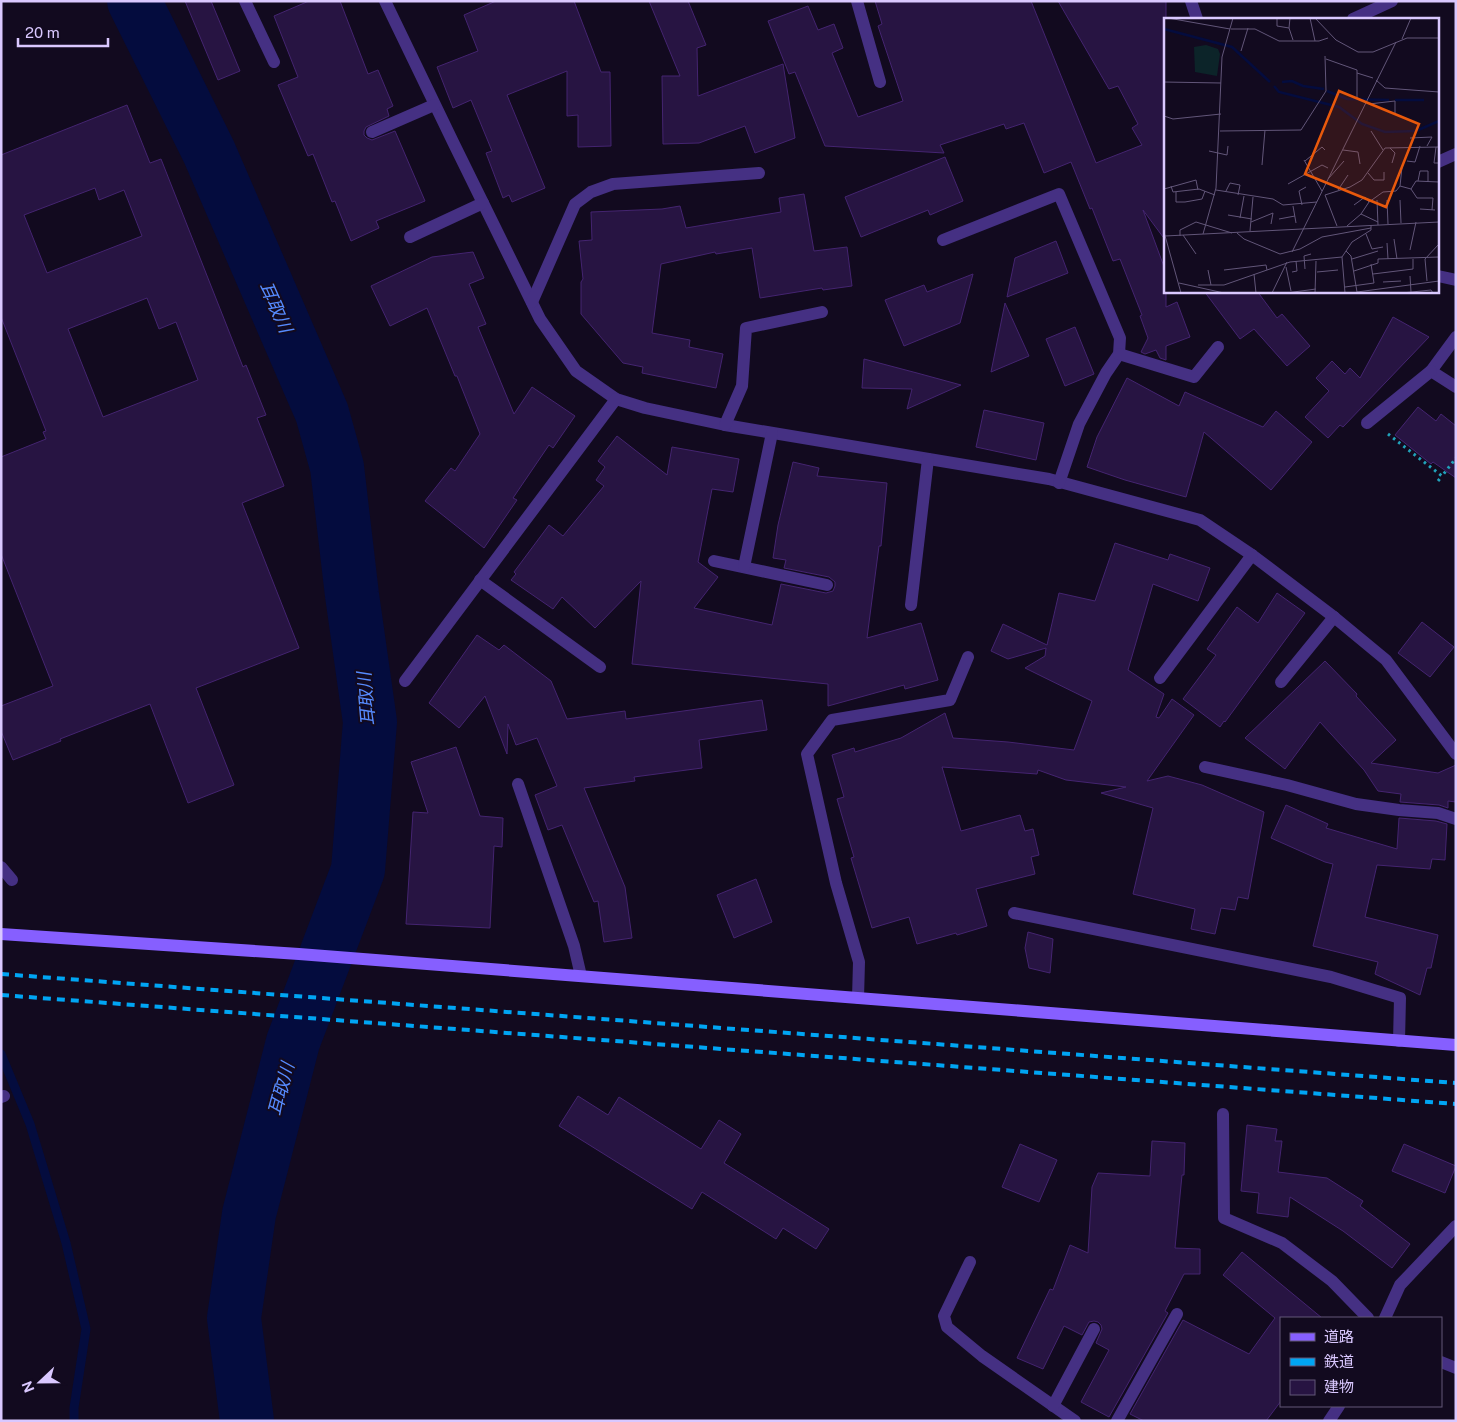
<svg xmlns="http://www.w3.org/2000/svg" width="1457" height="1422" font-family="'Public Sans','Noto Sans JP',sans-serif">
	<rect width="100%" height="100%" fill="#120a1f"/>
	<g fill="none" stroke-linecap="round" stroke-linejoin="round">
		<path stroke="#040c3e" stroke-width="9" d="M1,1054L30,1124L66,1243L86,1329L74,1408V1421"/>
		<path stroke="#040c3e" stroke-width="54" d="M134,1L209,152L322,413L337,467L352,595L370,722L358,870L293,1042L249,1214L234,1318L247,1421"/>
	</g>
	<g fill="#271442" stroke="#442470" fill-rule="evenodd">
		<path d="M185,1H211L240,71L218,80Z"/>
		<path d="M309,1H340L368,74L378,70L393,106L387,109L389,116L366,127L364,131V135L367,138L372,140L395,131L425,201L376,221L379,228L351,241L335,201L332,202L313,154L308,156L278,85L298,77L274,16Z"/>
		<path d="M496,1H574L601,72H610L611,146L578,147V115L567,116V71L507,95L545,188L512,202L509,195L503,198L486,153L492,151L471,100L453,108L437,67L478,51L464,15Z"/>
		<path d="M649,1H688L706,45L697,48L698,96L783,64L795,138L755,153L745,126L699,143L663,144L662,76H680Z"/>
		<path d="M875,1H1031L1096,163L1142,145L1132,128L1138,124L1118,86L1109,89L1058,1H1166V241L1143,210L1166,272V307L1177,302L1190,337L1166,346V360L1160,358L1156,350L1145,354L1141,352L1148,338L1140,316L1142,315L1120,259L1113,261L1092,208L1090,209L1071,162L1044,173L1024,123L1006,129L1004,124L940,145L944,153L825,146L795,72L789,74L768,21L808,6L818,30L834,24L843,48L832,53L858,117L903,101L878,26L882,24Z"/>
		<path d="M127,105L150,163L161,159L243,367L246,365L266,415L257,418L284,486L242,503L299,648L196,688L234,785L188,803L150,704L60,739L61,741L13,760L1,731V706L53,686L1,554V457L46,439L43,432L46,431L1,317V155ZM95,188L99,200L124,190L142,236L47,273L24,215ZM147,298L159,329L176,322L198,380L103,417L68,329Z"/>
		<path d="M945,157L963,201L930,215L928,210L861,237L845,197Z"/>
		<path d="M804,194L814,251L847,247L852,286L823,290L822,288L760,298L752,248L716,254L715,252L661,264L652,333L690,340L689,347L723,354L716,388L642,373L643,367L623,363L581,314V282L583,279L579,241L592,240L591,212L662,209L680,206L686,228L781,212L779,198Z"/>
		<path d="M1056,241L1068,273L1007,297L1015,258Z"/>
		<path d="M473,252L484,278L469,284L486,324L478,327L514,414L532,387L575,416L553,448L549,445L513,498L517,500L484,548L425,501L451,468L455,471L480,434L457,376H455L427,308L390,326L371,286L432,257Z"/>
		<path d="M973,274L960,323L904,346L885,300L924,285L927,292Z"/>
		<path d="M1204,291H1257L1277,318L1282,314L1310,346L1287,366L1254,329L1240,339Z"/>
		<path d="M1005,303L1029,356L991,372Z"/>
		<path d="M1393,317L1429,337L1343,427L1340,425L1328,438L1305,417L1329,391L1316,378L1332,361L1345,374L1350,368L1360,378Z"/>
		<path d="M1075,327L1094,374L1065,386L1046,339Z"/>
		<path d="M864,359L917,373L961,385L907,409L912,389L862,388Z"/>
		<path d="M1127,378L1179,406L1185,392L1263,427L1276,411L1312,442L1271,490L1204,432L1186,497L1125,480L1087,467L1097,437Z"/>
		<path d="M1418,407L1436,421L1441,414L1456,426V478L1433,462L1431,464L1395,435Z"/>
		<path d="M984,410L1044,423L1036,460L976,447Z"/>
		<path d="M617,436L667,475L672,447L739,459L733,492L712,489L698,562L718,577L694,608L772,625L781,584L826,593L833,591L835,586V582L829,577L784,568L786,560L773,558L778,525L793,462L819,468L817,476L887,483L881,546H879L867,638L921,623L938,680L905,689L904,685L828,706V684L632,664L641,581L595,628L562,597L553,609L511,580L516,574L514,572L549,525L563,536L604,486L596,480L605,467L598,461Z"/>
		<path d="M1115,543L1168,560L1170,554L1210,568L1198,601L1153,584L1128,670L1164,694L1156,717L1159,718L1172,699L1194,715L1147,781L1168,776L1202,785L1264,812L1248,899L1238,897L1235,910L1221,908L1215,934L1191,929L1195,909L1133,894L1153,808L1101,793L1126,787L1066,780L1038,770L1037,774L942,767L961,831L1020,815L1025,831L1033,829L1039,855L1031,857L1035,874L976,889L987,926L957,935L956,933L917,944L909,917L872,928L851,858L854,857L837,799L844,797L832,755L854,748L855,752L901,738L945,713L953,738L1008,742L1074,750L1092,701L1025,668L1045,656L1046,648L1008,659L991,651L1003,624L1047,645L1059,593L1095,601Z"/>
		<path d="M1277,593L1305,613L1225,722L1224,721L1220,727L1183,699L1216,655L1207,649L1237,607L1258,623Z"/>
		<path d="M1422,622L1454,647L1430,677L1398,653Z"/>
		<path d="M477,635L499,650L504,645L551,681L567,719L625,711L626,719L762,700L767,730L699,740L702,768L634,777L635,781L584,788L625,887L632,938L604,942L598,901L594,902L562,825L548,830L535,795L557,786L537,738L516,745L508,724L507,754L485,696L459,728L429,703Z"/>
		<path d="M1325,661L1357,694L1356,696L1396,740L1371,763L1438,773L1456,765V802L1448,801V808L1439,805L1400,802L1401,794L1378,791L1364,770L1320,722L1285,769L1245,738Z"/>
		<path d="M456,747L480,816L503,818L502,847L494,846L490,928L406,924L413,812L428,813L411,762Z"/>
		<path d="M1286,805L1328,824L1326,828L1397,849L1399,818L1436,821L1447,824L1445,860L1432,859L1430,869L1377,865L1365,917L1438,935L1431,968H1427L1420,995L1375,974L1378,962L1313,946L1333,864L1325,862L1271,838Z"/>
		<path d="M756,879L772,922L734,938L717,895Z"/>
		<path d="M1028,932L1053,939L1050,973L1029,968L1025,948Z"/>
		<path d="M578,1096L608,1115L619,1097L701,1149L719,1120L741,1134L724,1163L829,1229L816,1249L783,1228L776,1239L702,1192L692,1209L559,1126Z"/>
		<path d="M1247,1125L1277,1129L1275,1141H1282L1278,1172L1327,1178L1363,1201L1360,1206L1410,1244L1392,1268L1343,1231L1290,1197L1288,1217L1257,1213L1259,1193L1241,1191Z"/>
		<path d="M1152,1141L1185,1143L1184,1175H1182L1175,1248L1200,1249V1274H1184L1165,1311L1168,1313L1109,1417L1081,1402L1109,1350L1096,1343L1102,1329L1101,1325L1098,1322L1094,1321L1089,1322L1082,1335L1064,1326L1043,1369L1017,1358L1050,1289L1053,1290L1070,1245L1088,1253L1092,1187L1098,1173L1150,1176Z"/>
		<path d="M1020,1144L1057,1160L1039,1202L1002,1187Z"/>
		<path d="M1404,1144L1456,1166L1445,1193L1392,1171Z"/>
		<path d="M1242,1252L1322,1318H1281V1401L1266,1421H1144L1130,1414L1183,1320L1249,1354L1275,1318L1223,1275Z"/>
	</g>
	<g fill="none" stroke-linecap="round" stroke-linejoin="round">
		<g stroke="#21a2ba" stroke-width="3" stroke-dasharray="2.5 4" stroke-linecap="butt">
			<path d="M1388,434L1442,476L1456,458"/>
			<path d="M1438,481L1442,476"/>
		</g>
		<g stroke="#453083" stroke-width="12">
			<path d="M245,1L274,62"/>
			<path d="M385,1L454,144L540,319L576,371L616,399L645,408L725,425L1049,479L1200,520L1252,555L1334,617L1386,660L1456,754"/>
			<path d="M857,1L880,82"/>
			<path d="M1191,1L1197,19"/>
			<path d="M1353,19L1392,1"/>
			<path d="M372,132L434,105"/>
			<path d="M1438,162L1456,154"/>
			<path d="M410,237L483,203"/>
			<path d="M943,240L1059,194L1120,338L1119,354L1106,373L1079,424L1059,483"/>
			<path d="M1438,276L1456,280"/>
			<path d="M532,302L575,204L591,192L613,184L759,173"/>
			<path d="M1456,337L1431,371L1456,387"/>
			<path d="M1119,354L1194,377L1218,347"/>
			<path d="M1367,423L1431,371"/>
			<path d="M725,425L742,386L746,328L822,312"/>
			<path d="M714,561L827,585"/>
			<path d="M744,567L772,433"/>
			<path d="M480,580L600,667"/>
			<path d="M911,605L928,459"/>
			<path d="M1160,678L1252,555"/>
			<path d="M405,681L616,399"/>
			<path d="M1281,682L1334,617"/>
			<path d="M1205,767L1287,785L1356,804L1399,810L1438,813L1456,819"/>
			<path d="M518,784L574,946L581,976"/>
			<path d="M1,867L12,880"/>
			<path d="M1014,913L1331,977L1400,998L1399,1041"/>
			<path d="M858,998L859,962L836,883L807,754L832,720L950,700L968,657"/>
			<path d="M1,1097L4,1096"/>
			<path d="M1223,1114L1224,1218L1282,1243L1332,1281L1368,1318"/>
			<path d="M970,1262L944,1316L947,1327L982,1356L1075,1421"/>
			<path d="M1385,1318L1400,1285L1456,1226"/>
			<path d="M1441,1362L1456,1368"/>
			<path d="M1053,1406L1094,1329"/>
			<path d="M1117,1421L1177,1314"/>
			<path d="M1329,1421L1339,1406"/>
		</g>
		<path stroke="#865fff" stroke-width="12" d="M1,934L299,954L1456,1045"/>
		<g stroke="#00a5f3" stroke-width="4" stroke-dasharray="8 6" stroke-linecap="butt">
			<path d="M1,974L1456,1083"/>
			<path d="M1,995L1456,1104"/>
		</g>
	</g>
	<g text-anchor="middle" dominant-baseline="central" stroke-width="4" stroke-linejoin="round" paint-order="stroke">
		<g font-size="18" font-style="italic" fill="#568bff" stroke="#120a1f">
			<text transform="translate(276 307) rotate(66)">耳取川</text>
			<text transform="translate(366 699) rotate(-95)">耳取川</text>
			<text transform="translate(281 1089) rotate(-75)">耳取川</text>
		</g>
	</g>
	<g transform="translate(1164 18)">
		<rect width="275" height="275" fill="#120a1f"/>
		<path d="M42,27L54,31L56,36L53,58L31,54L30,29Z" fill="#0c2429"/>
		<path fill="none" stroke="#040c3e" stroke-width="2.5" d="M0,11L68,29L106,64M118,64L128,63L139,68L160,71M110,68L115,74L175,89L198,106L221,114L252,113L275,103M163,73L183,81L225,82M231,82H260"/>
		<path fill="none" stroke="#625679" stroke-width="1" d="M4,0L66,11M113,0V8L125,10M126,0L125,10L129,22M146,0L151,23M151,0L172,22L194,34H209L243,20H275M67,11H91L115,23H155L164,20M238,21L247,0M77,33L84,10M162,41L193,52V81M193,55L209,60M212,62L221,70L275,74M0,64L57,65M205,86L231,83V95M0,98L9,101L57,96M56,113L137,112L162,73L161,38M207,113L219,132M246,120L268,119L263,128M272,129L270,145H275M226,130L231,135L228,145M179,132L194,134L196,146M45,133L63,137L64,128M140,142L158,173M141,143L158,129L161,132M243,143L251,144L256,128M98,147L101,112M238,149L236,168L247,171L252,163L275,164M204,155L210,162H220V154M164,161L180,143M254,163L256,153H264V163M124,166L158,147L164,150M7,168L9,174L35,171L51,177M0,171L32,162L34,172M247,171L253,180H269L268,192M52,172L109,181L119,187L153,184M174,172L184,157M62,173L66,165L76,167L74,177M12,174V184H21L38,181L41,173M213,182L214,207M223,182L224,206M236,182L237,205M205,184L219,174L232,173L236,168M138,187L135,173L142,169M129,188L132,205M256,191L271,192M197,196L214,204M64,197L88,201M76,200L80,178M115,201L131,198M87,204L109,195L107,206M173,208L161,177L186,169L198,162L221,130L275,129M183,208L197,196L205,184L201,179L190,187M86,213L89,179M0,214L17,275M73,215L80,221L116,236L136,231L158,219L207,210M39,216L52,170L58,39L69,0M202,216L208,231L219,229M19,217L32,236M1,218L275,204M16,218V212L32,204L68,215M230,221L233,241M223,225L224,241M246,232L252,204M182,233L187,238L193,274M128,234L232,24M178,239L181,275M188,241L214,233M207,246L210,265M122,249L127,273M141,251L140,238L147,236M44,252L47,267M60,252L102,247L103,252M190,253L214,245V241L275,239M128,254L133,253L132,243M153,254L174,252M90,256L92,275M209,256L249,251V241M246,258L247,274M263,263L261,241L275,226M219,264L237,263M15,265L60,275M34,267H60L126,244L178,239L188,224L207,212V207M181,269L210,265M193,274L275,263M108,275L123,244M122,275L152,271M151,275L152,243M238,275L267,272L269,275"/>
		<path fill="#e8590c" fill-opacity="0.15" stroke="#e8590c" stroke-width="2.5" d="M175,73L255,106L222,189L141,156Z"/>
		<rect width="275" height="275" fill="none" stroke="#dac8ff" stroke-width="2.5"/>
	</g>
	<rect width="1457" height="1422" fill="none" stroke="#dac8ff" stroke-width="5"/>
	<rect x="1280" y="1317" width="162" height="90" fill="#120a1f" stroke="#625679"/>
	<rect x="1290" y="1333" width="25" height="8" fill="#865fff" stroke="#625679"/>
	<text x="1324" y="1342" font-size="15" fill="#dac8ff">道路</text>
	<rect x="1290" y="1358" width="25" height="8" fill="#00a5f3" stroke="#625679"/>
	<text x="1324" y="1367" font-size="15" fill="#dac8ff">鉄道</text>
	<rect x="1290" y="1380" width="25" height="15" fill="#271442" stroke="#625679"/>
	<text x="1324" y="1392" font-size="15" fill="#dac8ff">建物</text>
	<g transform="translate(40 1382) rotate(248)" stroke="#120a1f" stroke-width="4" paint-order="stroke">
	<path d="M0-4L9 19L0 12L-9 19Z" fill="#dac8ff"/>
	<text y="-8" font-size="14" font-weight="bold" text-anchor="middle" fill="#dac8ff">N</text>
	</g>
	<path d="M18 38v8h90v-8" fill="none" stroke="#dac8ff" stroke-width="2.5"/>
	<text x="25" y="38" font-size="15" fill="#dac8ff" stroke="#120a1f" stroke-width="4" paint-order="stroke">20 m</text>
</svg>
